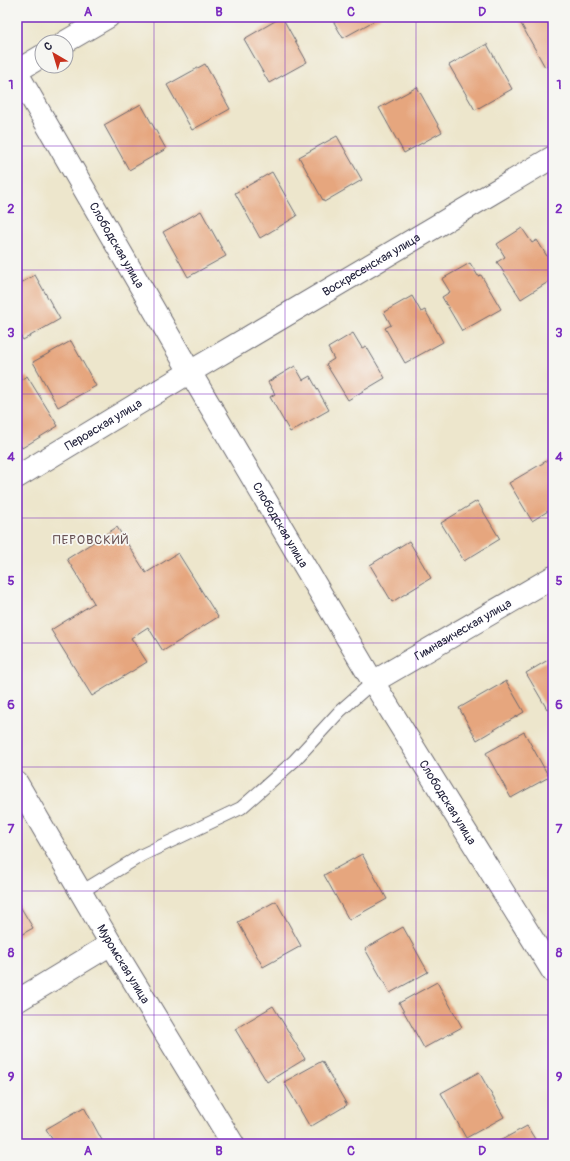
<svg xmlns="http://www.w3.org/2000/svg" width="570" height="1161" font-family="Pangolin,sans-serif">
	<rect width="100%" height="100%" fill="#f6f6f2"/>
	<filter id="ink" filterUnits="userSpaceOnUse"><feTurbulence type="fractalNoise" baseFrequency=".025" numOctaves="2"/><feDisplacementMap in="SourceGraphic" scale="8" xChannelSelector="R" yChannelSelector="G"/><feConvolveMatrix kernelMatrix="1 2 1 2 8 2 1 2 1" color-interpolation-filters="sRGB"/></filter>
	<filter id="wash" filterUnits="userSpaceOnUse"><feTurbulence type="fractalNoise" baseFrequency=".012" numOctaves="4" result="noise"/><feDisplacementMap in="SourceGraphic" scale="16" xChannelSelector="R" yChannelSelector="G"/><feGaussianBlur stdDeviation="0.9" result="paint"/><feColorMatrix in="noise" values="0 0 0 0 0 0 0 0 0 0 0 0 0 0 0 0 0 1.4 0 .05"/><feComposite in="paint" operator="in"/></filter>
	<g filter="url(#wash)">
		<rect width="100%" height="100%" fill="#ede6cc"/>
		<g id="blocks">
			<g fill="#e6a67e">
				<path d="M282,17L307,62L269,83L244,39Z"/>
				<path d="M331,17H381L343,38Z"/>
				<path d="M528,17H553V62L545,67L520,22Z"/>
				<path d="M487,44L512,89L475,110L449,65Z"/>
				<path d="M205,64L230,109L192,130L167,85Z"/>
				<path d="M417,87L442,132L404,153L379,108Z"/>
				<path d="M141,104L166,149L129,170L104,125Z"/>
				<path d="M337,136L362,180L324,202L299,157Z"/>
				<path d="M272,172L297,216L260,238L235,193Z"/>
				<path d="M201,211L226,256L188,277L163,232Z"/>
				<path d="M522,228L532,243L537,240L553,266V279L521,299L497,262L505,257L497,244Z"/>
				<path d="M470,263L478,276L481,275L501,309L462,331L442,297L450,292L442,279Z"/>
				<path d="M35,275L60,319L23,340L17,331V285Z"/>
				<path d="M412,296L421,312L425,310L443,342L405,363L385,328L391,325L384,312Z"/>
				<path d="M353,333L362,348L366,346L385,378L348,400L326,364L334,359L328,348Z"/>
				<path d="M71,341L96,386L58,407L33,362Z"/>
				<path d="M295,366L303,380L310,376L329,410L290,432L270,397L275,394L268,382Z"/>
				<path d="M27,376L58,426L22,448L17,440V382Z"/>
				<path d="M548,460L553,469V508L532,521L509,483Z"/>
				<path d="M477,501L500,539L464,561L441,523Z"/>
				<path d="M117,527L146,573L178,553L218,617L163,651L148,627L131,638L147,662L92,696L51,630L94,603L67,559Z"/>
				<path d="M409,541L431,578L392,602L370,565Z"/>
				<path d="M553,657V705L547,709L526,673Z"/>
				<path d="M506,681L524,712L477,740L459,708Z"/>
				<path d="M524,732L549,777L511,798L486,753Z"/>
				<path d="M362,854L387,899L349,920L324,875Z"/>
				<path d="M17,901L33,928L17,937Z"/>
				<path d="M276,901L301,946L263,967L238,922Z"/>
				<path d="M403,927L428,972L390,993L365,949Z"/>
				<path d="M437,982L462,1027L424,1048L399,1003Z"/>
				<path d="M273,1006L305,1059L267,1082L235,1029Z"/>
				<path d="M322,1061L347,1105L310,1127L284,1082Z"/>
				<path d="M479,1072L504,1117L466,1138L441,1093Z"/>
				<path d="M84,1107L104,1144H55L46,1129Z"/>
				<path d="M527,1126L538,1144H494Z"/>
			</g>
		</g>
	</g>
	<g filter="url(#ink)">
		<use href="#blocks" fill-opacity="0" stroke="#69676e" stroke-width="1"/>
		<g fill="none" stroke-linecap="round" stroke-linejoin="round">
			<defs>
				<path id="service" d="M81,892L142,855L241,808L294,761L340,711L373,682"/>
				<g id="minor">
					<path d="M65,42L108,17"/>
					<path d="M17,71L42,56"/>
					<path id="s1" d="M17,73L190,372L373,682L553,972"/>
					<path id="s2" d="M17,477L190,372L553,157"/>
					<path id="s3" d="M373,682L553,577"/>
					<path id="s4" d="M17,783L111,944L233,1144"/>
					<path d="M17,1001L111,944"/>
				</g>
			</defs>
			<use href="#service" stroke="#69676e" stroke-width="14"/>
			<use href="#minor" stroke="#69676e" stroke-width="24"/>
			<use href="#service" stroke="#fff" stroke-width="12"/>
			<use href="#minor" stroke="#fff" stroke-width="22"/>
		</g>
	</g>
	<path fill="none" stroke="#7b2cbf" stroke-width="1" stroke-opacity="0.55" d="M154,17V1144M285,17V1144M416,17V1144M17,146H553M17,270H553M17,394H553M17,518H553M17,643H553M17,767H553M17,891H553M17,1015H553"/>
	<g text-anchor="middle" dominant-baseline="central" stroke-width="3.5" stroke-linejoin="round" paint-order="stroke">
		<g font-size="12" fill="#22223b" stroke="#f6f6f2">
			<text stroke="none"><textPath href="#s1" startOffset="199">Слободская улица</textPath></text>
			<text stroke="none"><textPath href="#s2" startOffset="413">Воскресенская улица</textPath></text>
			<text stroke="none"><textPath href="#s2" startOffset="101">Перовская улица</textPath></text>
			<text stroke="none"><textPath href="#s1" startOffset="523">Слободская улица</textPath></text>
			<text stroke="none"><textPath href="#s3" startOffset="104">Гимназическая улица</textPath></text>
			<text stroke="none"><textPath href="#s1" startOffset="847">Слободская улица</textPath></text>
			<text stroke="none"><textPath href="#s4" startOffset="210">Муромская улица</textPath></text>
		</g>
		<g font-size="13" letter-spacing="1" fill="#675052" stroke="#f6f6f2">
			<text x="91" y="540">ПЕРОВСКИЙ</text>
		</g>
	</g>
	<rect width="570" height="1161" fill="none" stroke="#f6f6f2" stroke-width="44"/>
	<g transform="translate(54 54) rotate(322)"><circle r="19" fill="#f6f6f2" stroke="#a1a1a9"/>
	<path d="M0-3L7 15L0 10L-7 15Z" fill="#c8321e"/>
	<text y="-6" font-size="11" font-weight="bold" text-anchor="middle" fill="#22223b">С</text>
	</g>
	<rect x="22" y="22" width="526" height="1117" fill="none" stroke="#7b2cbf" stroke-width="1.5"/>
	<g font-size="13" text-anchor="middle" font-weight="bold" fill="#7b2cbf">
		<text x="88" y="16">A</text>
		<text x="219" y="16">B</text>
		<text x="351" y="16">C</text>
		<text x="482" y="16">D</text>
		<text x="11" y="89">1</text>
		<text x="559" y="89">1</text>
		<text x="11" y="213">2</text>
		<text x="559" y="213">2</text>
		<text x="11" y="337">3</text>
		<text x="559" y="337">3</text>
		<text x="11" y="461">4</text>
		<text x="559" y="461">4</text>
		<text x="11" y="585">5</text>
		<text x="559" y="585">5</text>
		<text x="11" y="709">6</text>
		<text x="559" y="709">6</text>
		<text x="11" y="833">7</text>
		<text x="559" y="833">7</text>
		<text x="11" y="957">8</text>
		<text x="559" y="957">8</text>
		<text x="11" y="1081">9</text>
		<text x="559" y="1081">9</text>
		<text x="88" y="1155">A</text>
		<text x="219" y="1155">B</text>
		<text x="351" y="1155">C</text>
		<text x="482" y="1155">D</text>
	</g>
</svg>
